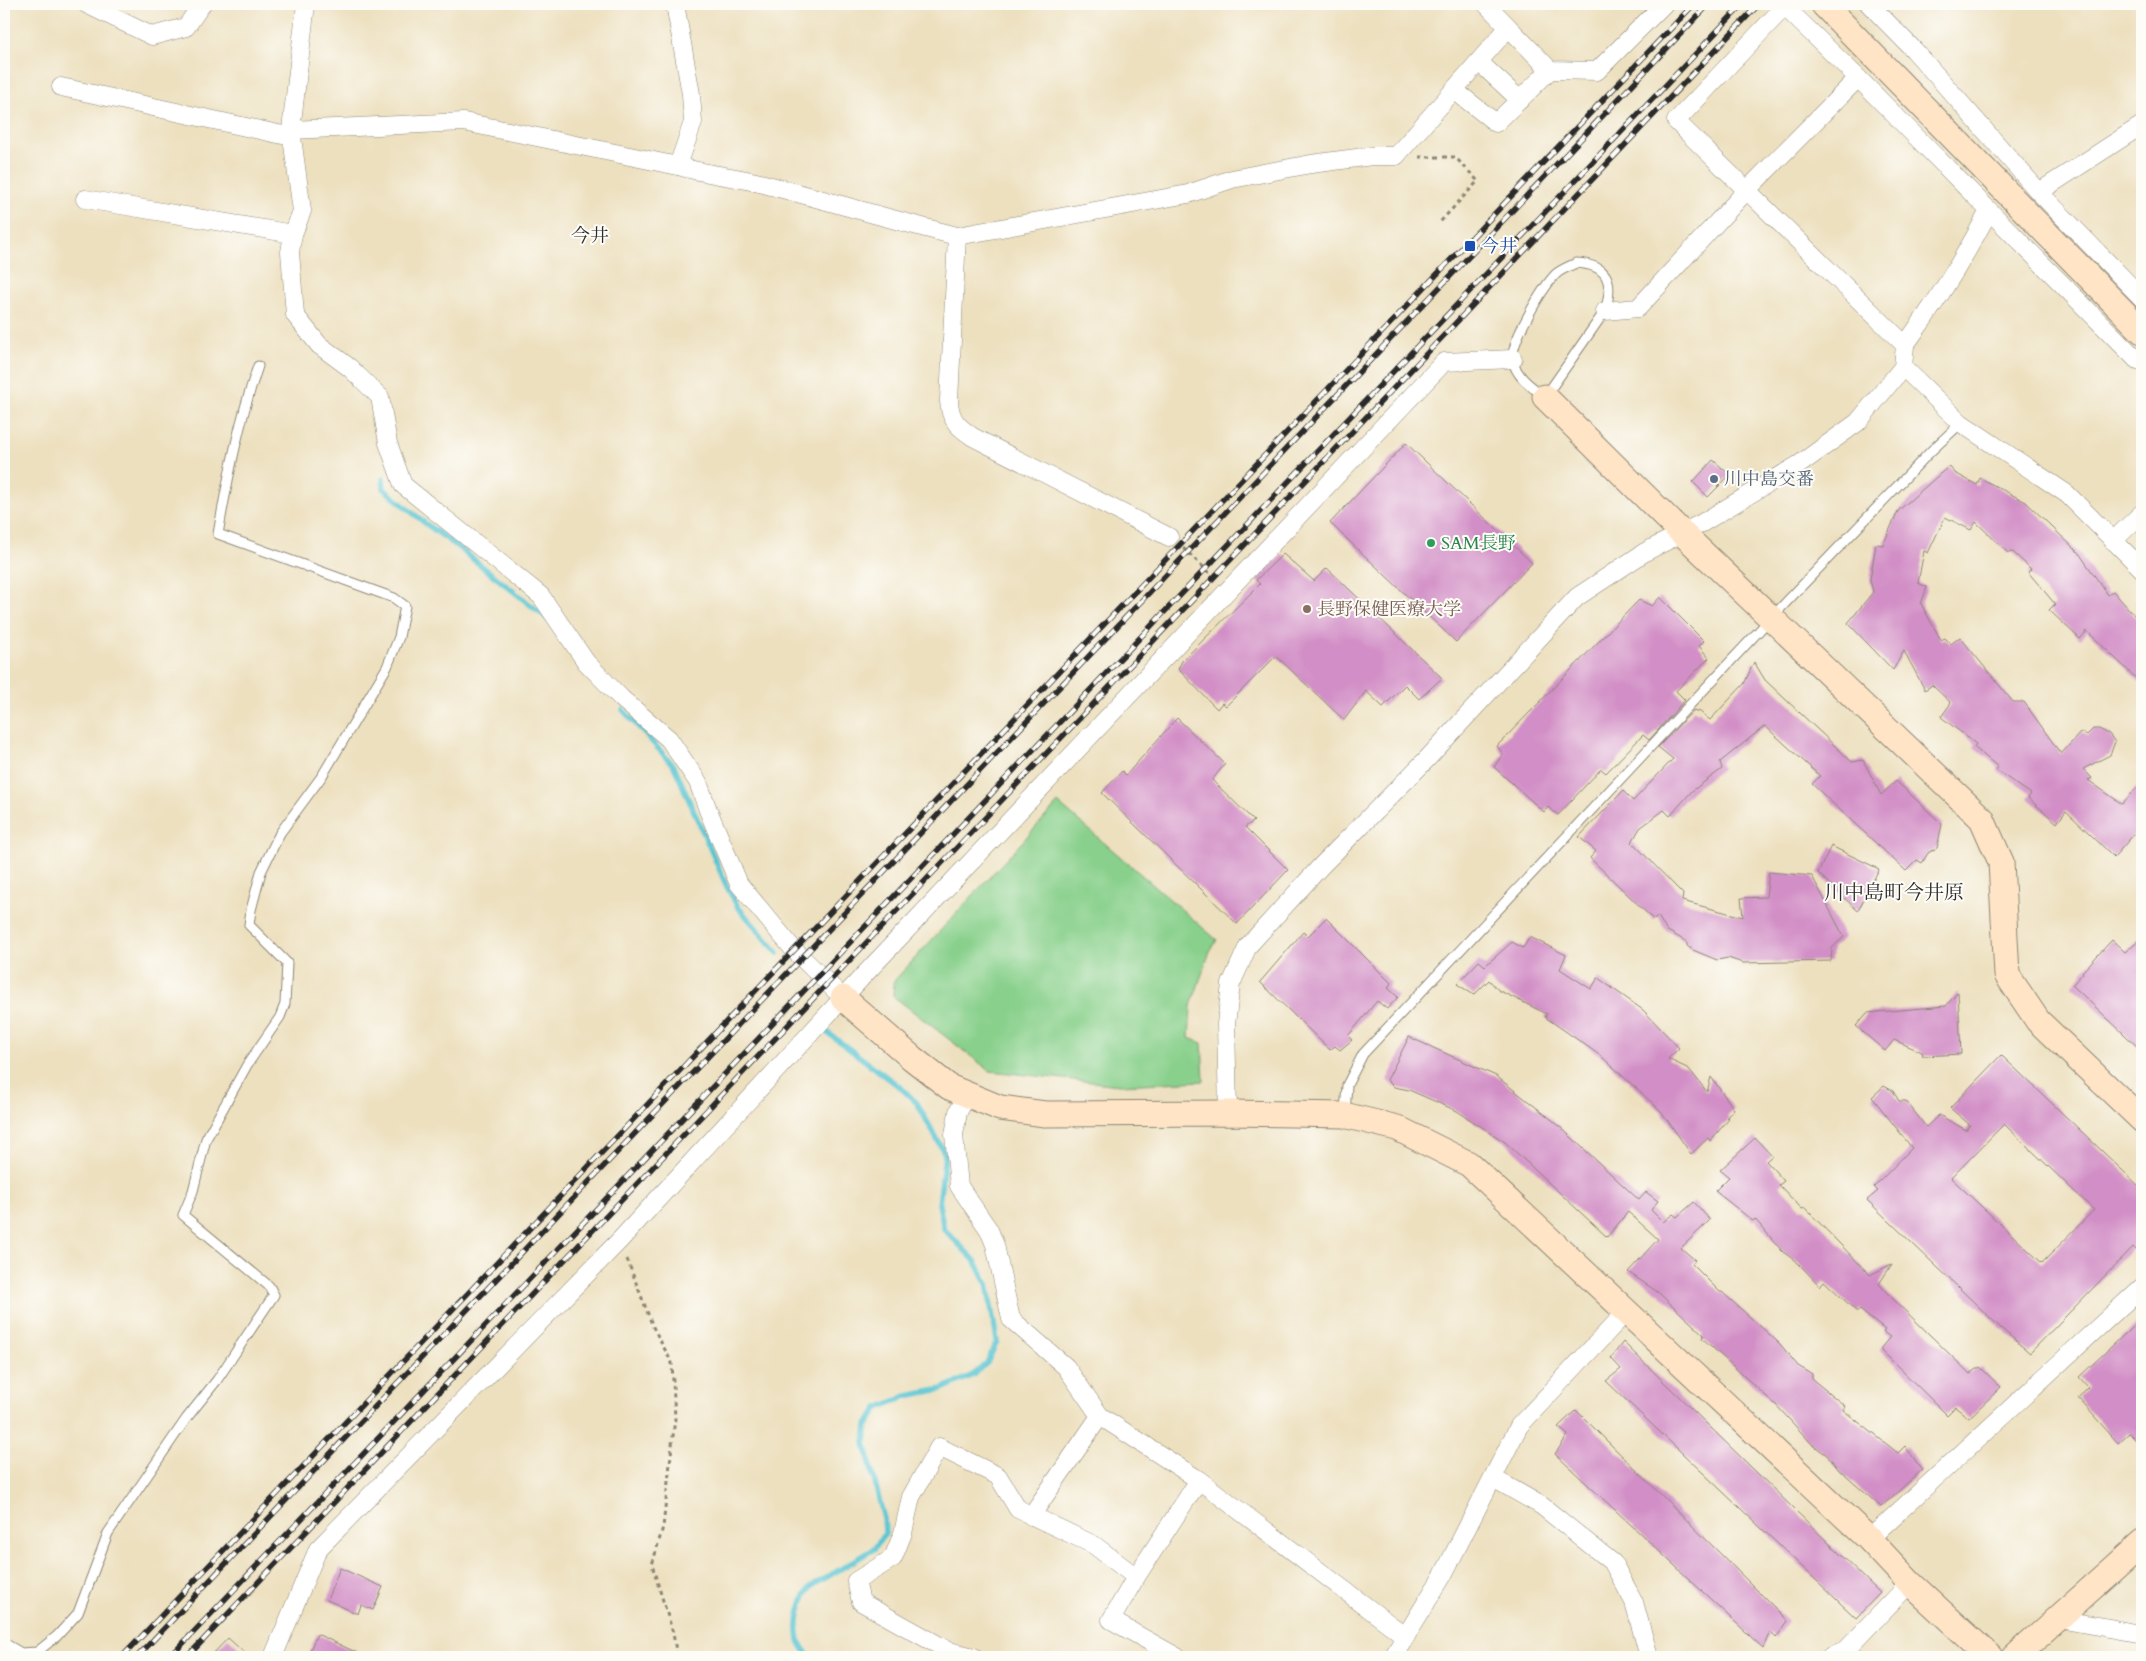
<svg xmlns="http://www.w3.org/2000/svg" width="2146" height="1661" font-family="Cardo,'Noto Serif JP',serif">
	<rect width="100%" height="100%" fill="#fdfcf7"/>
	<filter id="ink" filterUnits="userSpaceOnUse"><feTurbulence type="fractalNoise" baseFrequency=".02" numOctaves="2"/><feDisplacementMap in="SourceGraphic" scale="10" xChannelSelector="R" yChannelSelector="G"/><feConvolveMatrix kernelMatrix="1 2 1 2 8 2 1 2 1" color-interpolation-filters="sRGB"/></filter>
	<filter id="wash" filterUnits="userSpaceOnUse"><feTurbulence type="fractalNoise" baseFrequency=".0096" numOctaves="4" result="noise"/><feDisplacementMap in="SourceGraphic" scale="20" xChannelSelector="R" yChannelSelector="G"/><feGaussianBlur stdDeviation="1.12" result="paint"/><feColorMatrix in="noise" values="0 0 0 0 0 0 0 0 0 0 0 0 0 0 0 0 0 1.4 0 .05"/><feComposite in="paint" operator="in"/></filter>
	<g filter="url(#wash)">
		<rect width="100%" height="100%" fill="#ede0bf"/>
		<path fill="#88d08b" stroke="#5a7e5b" d="M1058,803L1217,940L1210,951L1191,1006L1189,1038L1202,1043L1204,1081L1120,1085L990,1071L893,996L894,981Z"/>
		<g fill="none" stroke-linecap="round" stroke-linejoin="round">
			<g stroke="#59c5d2" stroke-width="5.5">
				<path d="M383,479L384,489L426,524L454,544L547,618"/>
				<path d="M623,710L674,766L727,887L738,907L778,953"/>
				<path d="M809,1657C806,1652 800,1645 799,1640C795,1622 801,1598 812,1586L874,1549L885,1533L884,1519L865,1443L867,1425L878,1408L907,1396L942,1389L973,1375L987,1363L997,1341L987,1283L976,1262L944,1229L939,1204L945,1154L917,1103L900,1087L824,1030"/>
			</g>
		</g>
		<g id="blocks">
			<g fill="#d28ec6" fill-rule="evenodd">
				<path d="M1406,443L1532,563L1456,642L1330,523Z"/>
				<path d="M1713,460L1730,475L1708,497L1693,482Z"/>
				<path d="M1949,466L1955,473L1977,485L1980,478L2026,502L2079,553L2108,595L2113,591L2142,624V684L2087,631L2080,639L2049,610L2055,604L2028,572L2031,569L2013,552L2008,553L1976,522L1971,530L1945,517L1928,553L1924,551L1918,583L1927,587L1921,604L1941,640L1945,638L1951,644L1960,637L2013,702H2024L2061,754L2081,732L2087,735L2093,729H2099L2109,734L2115,742L2110,755L2083,769L2092,778L2088,780L2122,804L2142,782V825L2114,857L2066,811L2057,823L2028,798L2031,794L1996,770L1998,767L1974,747L1976,744L1941,717L1951,703L1932,685L1925,690L1904,651L1893,670L1848,623L1873,592L1870,580L1876,544L1883,545L1898,511Z"/>
				<path d="M1283,554L1314,581L1327,568L1442,678L1419,699L1405,685L1383,707L1366,691L1344,720L1276,656L1226,706L1222,703L1217,709L1178,669L1182,661L1260,584L1256,580Z"/>
				<path d="M1660,597L1704,641L1699,646L1709,658L1676,691L1685,700L1649,740L1643,735L1606,773L1601,769L1558,815L1548,807L1544,812L1494,767L1503,754L1497,746L1639,600L1652,606Z"/>
				<path d="M1754,662L1765,680L1852,762L1863,760L1881,795L1896,781L1942,824L1937,848L1928,853L1922,863L1917,860L1906,871L1812,784L1820,776L1765,726L1720,762L1722,769L1692,791L1670,816L1664,810L1640,828L1632,842L1683,894L1682,901L1743,917L1741,898L1766,897L1769,872L1812,876L1844,937L1832,948L1831,961L1743,963L1728,958L1717,960L1693,950L1687,946V942L1666,930L1658,916L1654,920L1590,858L1596,851L1579,837L1623,791L1633,801L1673,759L1658,747L1694,710L1697,713L1699,711L1710,720L1744,684Z"/>
				<path d="M1177,718L1225,764L1212,780L1254,821L1245,827L1288,870L1237,924L1102,793L1122,771L1126,775Z"/>
				<path d="M1831,846L1879,869L1858,911L1818,873Z"/>
				<path d="M1326,918L1391,983L1388,988L1398,997L1387,1009L1377,1001L1348,1036L1352,1040L1340,1050L1335,1046L1330,1050L1260,982L1303,932L1308,936Z"/>
				<path d="M1530,937L1566,955L1560,969L1591,989L1598,978L1643,1010L1679,1048L1668,1059L1689,1069L1707,1092L1711,1077L1734,1109L1727,1117L1729,1119L1710,1141L1708,1138L1691,1154L1661,1111L1601,1056L1545,1017L1547,1014L1498,990L1489,980L1474,995L1457,984L1479,961L1485,966L1512,942L1523,948Z"/>
				<path d="M2142,937V1051L2072,985L2083,973L2082,972L2112,940L2125,952Z"/>
				<path d="M1958,992L1961,1054L1923,1056L1922,1052L1894,1040L1885,1051L1856,1026L1867,1013L1946,1006Z"/>
				<path d="M1409,1037L1496,1076L1556,1123L1639,1200L1646,1192L1658,1201L1651,1210L1663,1222L1673,1214L1677,1217L1694,1202L1710,1220L1681,1248L1695,1260L1692,1264L1720,1292H1722L1780,1344L1798,1366L1812,1374V1379L1845,1406L1843,1410L1898,1453L1905,1446L1922,1470L1881,1507L1839,1470L1828,1456L1812,1444L1776,1405L1702,1338L1704,1335L1659,1293L1628,1272L1658,1239L1628,1212L1607,1237L1505,1142L1457,1111L1409,1090L1394,1087L1387,1080Z"/>
				<path d="M2001,1055L2142,1189V1256L2133,1247L2030,1353L2002,1329L1867,1200L1878,1191L1874,1187L1912,1148L1872,1097L1884,1086L1893,1091L1899,1101H1906L1926,1127L1939,1115L1966,1130L1970,1125L1950,1108ZM2004,1124L2094,1210L2042,1263L1951,1178Z"/>
				<path d="M1755,1138L1772,1156L1766,1161L1784,1181L1779,1185L1802,1209L1805,1208L1870,1275L1892,1264L1879,1284L1891,1297L1970,1374L1980,1367L2001,1387L1969,1418L1955,1407L1947,1415L1880,1349L1890,1337L1883,1332L1885,1330L1860,1310L1857,1312L1824,1281L1820,1286L1798,1263L1782,1251L1755,1219L1753,1221L1715,1191L1729,1177L1720,1170Z"/>
				<path d="M2142,1318V1446L2129,1433L2118,1443L2078,1398L2088,1387L2079,1377Z"/>
				<path d="M1623,1342L1880,1593L1856,1618L1606,1381L1621,1369L1611,1358Z"/>
				<path d="M1576,1410L1788,1621L1776,1638L1770,1632L1763,1648L1555,1454L1568,1435L1558,1427Z"/>
				<path d="M340,1568L383,1587L373,1610L361,1605L358,1614L327,1600Z"/>
				<path d="M317,1634L366,1657H307Z"/>
				<path d="M228,1638L249,1657H210Z"/>
			</g>
		</g>
	</g>
	<g filter="url(#ink)">
		<use href="#blocks" fill-opacity="0" stroke="#8c8675" stroke-width="1"/>
		<g fill="none" stroke-linecap="round" stroke-linejoin="round">
			<defs>
				<g id="lane">
					<path d="M1576,263C1609,265 1614,282 1605,311L1545,397C1532,387 1516,377 1513,360C1510,342 1543,287 1556,274C1560,270 1570,266 1576,263Z"/>
					<path d="M1345,1113L1347,1085L1363,1054L1772,617L1931,451L1961,423"/>
					<path d="M4,1643L21,1653L37,1652L57,1636L78,1613L108,1533L186,1419L217,1380L274,1295L269,1286L183,1215L193,1191L206,1139L247,1065L280,1017L285,1004L287,963L249,925L251,910L261,872L280,833L322,776L387,667L399,637L405,606L394,598L218,534C228,477 239,421 258,366"/>
				</g>
				<g id="street">
					<path d="M86,4L152,36L186,27L202,4"/>
					<path d="M306,4L291,130L302,211L293,234L290,252L295,315L319,345L350,368L380,397L388,443L403,485L541,596L586,662L622,699L669,739L698,782L708,810L739,884L794,950L843,998"/>
					<path d="M675,4L691,94L693,122L678,166C707,175 736,176 764,184C829,201 892,220 957,236L949,401C950,420 958,427 973,437L1169,537"/>
					<path d="M1486,4L1550,70L1597,71L1664,4"/>
					<path d="M1869,4L1914,50L2039,192L2142,298"/>
					<path d="M1784,6L1858,78L2137,360H2142"/>
					<path d="M1479,62L1520,100"/>
					<path d="M61,87L292,137"/>
					<path d="M1454,90L1496,123L1550,70"/>
					<path d="M291,130L464,122L678,166"/>
					<path d="M2039,192L2142,125"/>
					<path d="M85,199L293,234"/>
					<path d="M957,236L1188,194L1232,179L1311,164L1372,156H1396L1508,28"/>
					<path d="M1605,311L1638,308L1746,191L1858,78"/>
					<path d="M1905,345C1937,302 1964,258 1989,211"/>
					<path d="M1903,367L1961,423L2067,494L2142,569"/>
					<path d="M2113,541L2142,513"/>
					<path d="M967,1095L958,1112L954,1135L959,1186L989,1230L995,1245L1011,1319L1066,1367L1100,1416L1199,1480L1136,1577L1111,1620L1177,1657"/>
					<path d="M1228,1113L1226,1024L1231,984L1248,946L1321,866L1426,760L1577,597L1645,552L1702,523L1800,464L1858,422L1903,367L1905,345L1676,121L1787,4"/>
					<path d="M1493,1478L1542,1506L1613,1563L1634,1602L1649,1657"/>
					<path d="M1199,1480L1405,1636"/>
					<path d="M1031,1516L1100,1416"/>
					<path d="M1869,1539L2142,1287"/>
					<path d="M2059,1619L2142,1634"/>
					<path d="M273,1657L318,1549L620,1240L864,975L1444,362L1513,359"/>
					<path d="M974,1657L949,1651L861,1602L856,1581L893,1558L903,1533L911,1497L939,1447L998,1476L1018,1509L1094,1545L1136,1577"/>
					<path d="M1393,1657L1443,1575L1519,1426L1626,1312"/>
					<path d="M1830,1657L1845,1651L1910,1583"/>
				</g>
				<g id="secondary">
					<path d="M1824,5L2142,331"/>
					<path d="M1545,397L1682,533L1982,819L2001,862L2007,975L2038,1021L2142,1120"/>
					<path d="M843,998L912,1058L949,1087L1000,1108L1045,1114L1228,1113L1344,1115L1397,1128L1469,1164L1869,1539L1910,1583L1990,1657"/>
					<path d="M2015,1657L2142,1543"/>
				</g>
			</defs>
			<use href="#lane" stroke="#8c8675" stroke-width="11"/>
			<use href="#street" stroke="#8c8675" stroke-width="19"/>
			<use href="#secondary" stroke="#8c8675" stroke-width="27"/>
			<g stroke="#8c8675" stroke-width="3" stroke-dasharray="4 4" stroke-linecap="butt">
				<path d="M1419,157H1455L1478,181L1440,222"/>
				<path d="M1183,548L1215,578"/>
				<path d="M627,1259L653,1327L672,1363L675,1418L663,1527L652,1565L673,1633L677,1657"/>
			</g>
			<use href="#lane" stroke="#fff" stroke-width="9"/>
			<use href="#street" stroke="#fff" stroke-width="18"/>
			<use href="#secondary" stroke="#ffe4c6" stroke-width="25"/>
			<defs>
				<g id="rail">
					<path d="M122,1657L1694,4"/>
					<path d="M137,1657L1709,4"/>
					<path d="M170,1657L1743,4"/>
					<path d="M187,1657L1759,4"/>
				</g>
			</defs>
			<use href="#rail" stroke="#2b2b2b" stroke-width="5.5"/>
			<use href="#rail" stroke="#fdfcf7" stroke-width="4" stroke-dasharray="11" stroke-linecap="butt"/>
		</g>
	</g>
	<rect fill="#1a4fb4" stroke="#fdfcf7" stroke-width="2" x="1464" y="240" width="12" height="12" rx="2.5"/>
	<circle fill="#5c6f8a" stroke="#fdfcf7" stroke-width="2" cx="1714" cy="479" r="5"/>
	<circle fill="#2e9e5b" stroke="#fdfcf7" stroke-width="2" cx="1431" cy="543" r="5"/>
	<circle fill="#8d6e63" stroke="#fdfcf7" stroke-width="2" cx="1307" cy="609" r="5"/>
	<g text-anchor="middle" dominant-baseline="central" stroke-width="4" stroke-linejoin="round" paint-order="stroke">
		<g font-size="18" fill="#164399" stroke="#fdfcf7" text-anchor="start">
			<text x="1481" y="246">今井</text>
		</g>
		<g font-size="18" fill="#4e5e75" stroke="#fdfcf7" text-anchor="start">
			<text x="1724" y="479">川中島交番</text>
		</g>
		<g font-size="18" fill="#27864d" stroke="#fdfcf7" text-anchor="start">
			<text x="1441" y="543">SAM長野</text>
		</g>
		<g font-size="18" fill="#785e54" stroke="#fdfcf7" text-anchor="start">
			<text x="1317" y="609">長野保健医療大学</text>
		</g>
		<g font-size="19" fill="#2b2b2b" stroke="#fdfcf7">
			<text x="590" y="236">今井</text>
		</g>
		<g font-size="20" fill="#2b2b2b" stroke="#fdfcf7">
			<text x="1894" y="892">川中島町今井原</text>
		</g>
	</g>
	<rect width="2146" height="1661" fill="none" stroke="#fdfcf7" stroke-width="20"/>
</svg>
